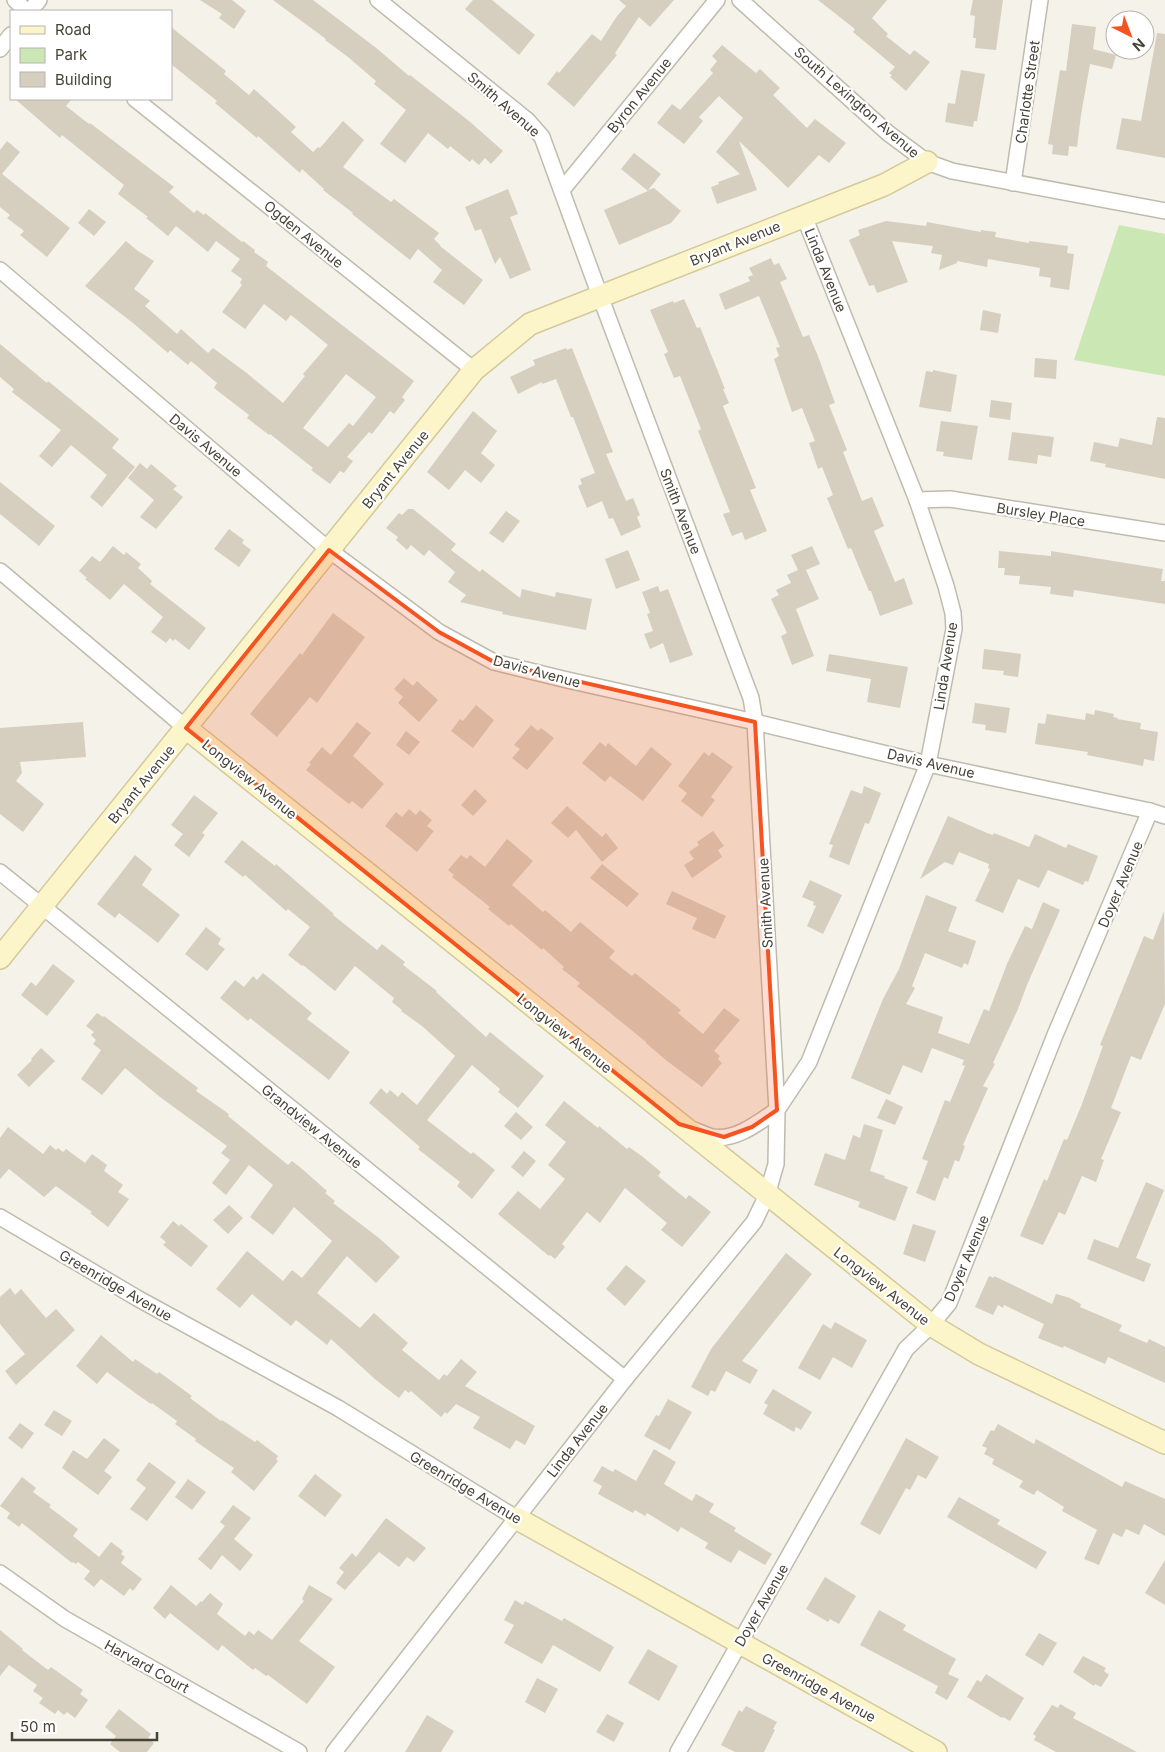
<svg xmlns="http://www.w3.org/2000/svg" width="1165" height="1752" font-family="Inter,sans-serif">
	<rect width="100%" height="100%" fill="#f4f2e9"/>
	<path fill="#cbe7b3" d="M1119,225L1165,234V376L1074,360Z"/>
	<g fill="#d6cfbf" fill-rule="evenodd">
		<path d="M200,0H232L246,11L234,29L219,18L222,14Z"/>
		<path d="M273,0H313L375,47L409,76L410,75L469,121L503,151L491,164L485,158L479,165L472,159L470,162L450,146L448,149L428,133L405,163L380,144L406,110L374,84L376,81L348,57L325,40L326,39Z"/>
		<path d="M473,0H492L535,35L519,55L465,9Z"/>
		<path d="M619,0H674L650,27L639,17L615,53L617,55L574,107L547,84L557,71L559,73L592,34L601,41L617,16L626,6Z"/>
		<path d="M818,0H887L872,18L888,34L886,36L910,55L914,50L930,62L906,91L890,77L892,75L889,73L895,67L853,32L855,29Z"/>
		<path d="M973,0H1003L996,50L975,48L976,38H973L975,16L970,15Z"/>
		<path d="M1072,24L1096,27L1093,49L1116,55L1112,69L1090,64L1081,115L1077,147L1069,146L1068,156L1052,154L1053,145L1048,144L1060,70L1066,71Z"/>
		<path d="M171,27L226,71L224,74L249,95L254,89L296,127L291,132L313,152L318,147L320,148L343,121L364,140L343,167L391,202L394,199L439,233L434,239L441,246H440L483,280L464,305L433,282L442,270L418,249L410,260L352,214L353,213L323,190L324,189L302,169L300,173L258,136L257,138L215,103L217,101L171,64Z"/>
		<path d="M1157,33L1165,34V158L1116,149L1122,118L1141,121Z"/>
		<path d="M722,45L756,73L760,69L780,88L773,95L807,128L815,119L846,143L829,163L819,155L788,188L739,141L757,190L717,204L711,187L719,184L718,182L740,174L716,152L743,118L719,96L699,117L703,121L684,144L657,123L672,104L680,110L713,73L710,70L717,61L712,56Z"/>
		<path d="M961,70L985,74L977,121H974L973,127L945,122L948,103L955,104Z"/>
		<path d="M15,99H72L66,106L89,124L90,123L174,187L169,192L194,213L197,210L204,215L205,213L242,242L243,241L255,250L254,252L268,262L266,266L414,381L402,397L405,400L394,414L390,411L372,434L369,432L347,457L353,461L344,473L340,471L330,484L311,470L313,468L270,434L269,435L247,418L249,415L214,388L217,383L191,361L188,365L170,350L168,353L133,323L85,286L126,241L138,251L154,261L134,289L150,301L145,306L177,334L181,329L208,353L213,348L248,374L283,403L305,376L303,374L328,345L291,315L286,321L264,304L245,329L222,312L242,285L240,283L242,279L231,271L240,259L216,241L208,252L176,226L168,236L146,218L148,217L118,194L124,185L62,135L60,138ZM346,374L376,397L353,426L349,423L328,447L303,428Z"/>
		<path d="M7,141L20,152L2,174L70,228L47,257L20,235L24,231L7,218L10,215L0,207V150Z"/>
		<path d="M634,153L661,174L648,190L654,188L681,211L671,223L619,245L604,210L648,191L621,169Z"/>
		<path d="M508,189L518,214L510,217L531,270L510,279L500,257L495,264L481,229L475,231L465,207Z"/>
		<path d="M89,209L106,222L94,236L78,223Z"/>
		<path d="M886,221L926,226L927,222L981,232V230L996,232L995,237L1029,243V241L1068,246L1067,253L1074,254L1069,290L1050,287L1051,278L1039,276L1040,268L988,259L987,267L957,261V263L939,270L942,255L931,253L933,246L892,241L908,282L877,293L874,285L869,286L849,240L860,235L858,230Z"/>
		<path d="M771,258L774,265L779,263L787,279L780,282L803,337L809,335L818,356L835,403L829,405L847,450L843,452L862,501L872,497L884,526L874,531L895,582L904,578L913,604L880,616L871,591H869L851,548L848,549L827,498L833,495L822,467L818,469L809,443L815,441L802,408L792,412L774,359L779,356L776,348L780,347L759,296L725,310L719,294L750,281L748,277L753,275L749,268Z"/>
		<path d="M684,299L697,328L700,327L725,389H723L729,403L723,406L756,488L750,490L767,531L745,540L742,532L732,536L723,514L730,512L698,431L701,429L680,376L674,378L664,354L668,352L650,310L673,301L674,303Z"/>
		<path d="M983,310L1001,314L998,333L980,330Z"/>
		<path d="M0,344L47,383L48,381L119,439L112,448L135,467L102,507L90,497L107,475L71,445L52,467L39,456L61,430L12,392L14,389L0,377Z"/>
		<path d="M566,348L567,350L572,348L613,452L606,454L626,501L633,498L640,515L637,517L641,527L621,536L613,518L609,519L602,501L587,508L578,486L582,484L580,479L595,473L573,417H571L556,379L542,384V382L518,394L510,377L535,365L533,360Z"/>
		<path d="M1035,358L1057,360L1056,379L1034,377Z"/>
		<path d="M933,370L957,375L951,412L919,407L926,371L933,372Z"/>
		<path d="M991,400L1012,403L1010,420L989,417Z"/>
		<path d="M473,411L497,431L481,453L495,465L481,483L465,470L449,490L427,472Z"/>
		<path d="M1157,417L1165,418V479L1105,467L1106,464L1090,461L1094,442L1118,447L1120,438L1152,445Z"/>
		<path d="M941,421L978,426L972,460L943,456L944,452L936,451Z"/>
		<path d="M1012,432L1054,437L1051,457L1038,455L1037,464L1008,460Z"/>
		<path d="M140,463L147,469L151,464L177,486L173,489L183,497L156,529L140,517L154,500L128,478Z"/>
		<path d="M0,482L55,526L39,546L0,514Z"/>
		<path d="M408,509H413L456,544L451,550L480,572L482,569L520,598L522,589L555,597L556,592L592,599L586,630L502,614L503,612L460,602L466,595L448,582L455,572L429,550L424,556L411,545L407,550L396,540L398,537L386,528L399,513L402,515Z"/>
		<path d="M506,511L520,521L503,543L489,533Z"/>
		<path d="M229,529L244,540L242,543L251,550L239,567L214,549Z"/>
		<path d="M113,546L124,555L126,552L141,564L138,568L152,581L150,584L206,628L189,650L175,639L173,641L170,638L166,643L151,632L163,617L124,584L110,600L85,579L87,578L79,571L92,556L100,562Z"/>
		<path d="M812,546L820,564L806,570L819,599L796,609L814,656L792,665L781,636L787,633L771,599L779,595L776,590L791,583L787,575L798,570L791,555Z"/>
		<path d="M628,550L640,580L616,589L605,559Z"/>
		<path d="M999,551L1051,556V551L1163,569L1161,581H1165V604L1074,590L1073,597L1050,594L1051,587L1019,584L1020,576L1004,575L1005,568H998Z"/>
		<path d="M658,586L660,592L668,589L693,655L670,663L663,643L650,649L644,634L653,631L647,614L650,613L642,592Z"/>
		<path d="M333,613L365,637L317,703L310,697L277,737L250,714L300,653L302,655Z"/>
		<path d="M984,649L1021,654L1018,677L1003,675L1004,671L982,669Z"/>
		<path d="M829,654L908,667L900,708L867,702L871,679L826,671Z"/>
		<path d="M404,678L413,686L417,681L438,700L419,722L398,703L403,697L394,689Z"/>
		<path d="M975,703L1010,708L1006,733L985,730L986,725L972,723Z"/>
		<path d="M476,705L494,720L473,748L451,731L460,719L463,721Z"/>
		<path d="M1095,710L1114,714L1113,717L1118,718L1117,719L1141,723L1140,729L1158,732L1154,761L1144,759L1143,766L1087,755L1088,752L1035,744L1038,723L1045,724L1047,714L1085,720L1086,713L1094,715Z"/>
		<path d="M83,722L86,757L20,762L22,773L16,781L44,804L23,832L0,814V728Z"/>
		<path d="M357,722L371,733L353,756L384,784L362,809L352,801L349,804L306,770L311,764L309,763L322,747L331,755Z"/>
		<path d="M531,725L538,731L541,728L554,738L527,770L512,758L520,749L514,745Z"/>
		<path d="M406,731L420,742L409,755L396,745Z"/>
		<path d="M600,742L606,747L608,743L636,766L651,747L672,764L643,801L610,776L605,782L582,763Z"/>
		<path d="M704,752L709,756L712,752L733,767L711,797L715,800L702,817L681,801L687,793L678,786Z"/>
		<path d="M864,786L881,793L869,824L865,823L849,865L829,857L833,845L829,844L851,790L862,794Z"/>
		<path d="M475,789L487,801L473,816L461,805Z"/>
		<path d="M194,795L218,813L202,833L205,835L189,857L174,845L183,834L171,825Z"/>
		<path d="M567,806L602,837L606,833L618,848L602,862L576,830L568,838L551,823Z"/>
		<path d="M409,809L416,815L420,810L432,820L427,826L434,831L417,852L385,826L396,812L402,817Z"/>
		<path d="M948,816L987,833L993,835L994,833L1029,847L1035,834L1066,848L1068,844L1098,856L1088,882L1085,881L1083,885L1048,870L1039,888L1018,879L1003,913L975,901L990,869L988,868L989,864L959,852L953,865L945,862L920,879Z"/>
		<path d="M713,831L724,846L718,850L722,857L692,878L684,865L694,859L689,852L699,845L697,842Z"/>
		<path d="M507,839L533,861L512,885L543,912L545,910L571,932L580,922L615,951L609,958L632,976L635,973L681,1010L678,1013L703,1034L724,1008L740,1020L714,1051L720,1056L718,1059L722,1063L702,1087L667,1061L646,1043V1042L577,986L580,983L562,969L564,967L543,948L542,950L511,924L509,926L488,909L490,907L452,877L454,875L448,870L461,855L467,859L470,855L485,867Z"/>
		<path d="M242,840L275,866L276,864L334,914L333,915L377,950L382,944L405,962L403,965L437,991L436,992L486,1037L490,1032L544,1076L518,1108L498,1092L500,1089L472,1065L427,1120L471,1154L473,1152L495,1170L472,1199L457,1186L460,1182L418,1149L420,1147L369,1103L381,1088L387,1094L390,1090L398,1097L402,1092L417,1105L455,1056L422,1026L401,1011L402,1010L392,1002L394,998L355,966L335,991L303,965L302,966L288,955L310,927L288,909L286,911L245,875L243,877L224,862Z"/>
		<path d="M135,855L152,869L142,885L180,915L158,943L119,913L115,918L97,904Z"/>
		<path d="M602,864L639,894L627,907L590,878Z"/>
		<path d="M810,880L842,895L823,934L807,926L816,906L813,905L814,902L802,897Z"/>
		<path d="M672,891L726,916L715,939L692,929L697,918L666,904Z"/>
		<path d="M926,895L957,907L948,931L976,941L968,965L964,963L962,968L925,953L912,986L915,988L906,1004L943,1017L938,1033L969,1044L984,1009L989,1011L1007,964L1025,926L1032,929L1043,902L1060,910L1027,985L1018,1009L993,1063L995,1064L983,1086L988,1088L963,1145L965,1146L959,1162L955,1160L948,1179L944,1177L935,1201L916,1193L928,1161L922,1159L945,1100L950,1102L965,1066L962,1065L964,1060L932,1048L922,1073L903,1065L890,1095L851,1078L883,999L899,969Z"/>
		<path d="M1164,911L1165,1004L1141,1060L1131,1056L1111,1108L1121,1112L1101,1159L1104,1160L1096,1182L1082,1176L1065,1215L1059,1212L1043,1245L1020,1236L1044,1179L1047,1181L1064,1139L1067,1140L1082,1104L1103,1046L1100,1045L1144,936L1153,940Z"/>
		<path d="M206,927L221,939L218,944L225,949L207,971L185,954Z"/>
		<path d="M53,964L75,981L47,1016L21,995L31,982L36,986Z"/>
		<path d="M263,973L312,1013L307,1019L350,1052L329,1080L250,1018L248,1021L220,998L235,980L244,987L253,976L257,980Z"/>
		<path d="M97,1013L103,1017L104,1016L198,1088L196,1091L229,1114L228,1116L288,1165L292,1161L301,1168L327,1191L325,1193L335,1201L333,1203L379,1238L400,1257L376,1283L347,1256L317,1293L360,1328L374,1313L408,1343L402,1350L439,1380L444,1374L447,1376L461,1359L477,1372L465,1386L535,1426L525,1445L516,1440L510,1449L473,1428L480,1417L456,1404L447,1414L445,1412L441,1417L411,1391L409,1393L405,1390L399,1398L376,1380L331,1339L327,1345L296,1320L291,1326L252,1294L240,1308L216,1289L247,1251L283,1281L292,1270L302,1278L332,1241L294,1207L273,1235L250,1217L273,1185L249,1165L226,1195L212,1183L230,1160L221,1153L227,1146L160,1097L125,1068L102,1095L81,1079L101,1050L93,1044L96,1040L91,1035L94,1032L86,1026Z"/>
		<path d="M41,1048L55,1061L29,1087L17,1075L32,1060L31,1059Z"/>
		<path d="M886,1099L903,1107L895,1125L877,1118Z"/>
		<path d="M564,1101L598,1128L599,1126L627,1149L629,1147L643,1157L661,1172L658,1176L686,1199L689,1195L711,1212L682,1247L661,1230L667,1223L625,1188L600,1223L587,1212L562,1244L565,1247L555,1259L550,1255L549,1256L498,1214L518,1191L540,1209L565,1179L548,1165L566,1142L545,1125Z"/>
		<path d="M516,1112L533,1127L521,1140L504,1126Z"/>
		<path d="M864,1124L883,1130L870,1171L885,1176L884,1178L908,1187L895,1221L858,1207L860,1202L814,1185L825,1153L845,1160L853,1135L860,1138Z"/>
		<path d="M8,1127L43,1154L50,1145L56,1150L58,1148L63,1152L66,1149L85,1163L92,1154L107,1165L104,1171L123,1185L118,1192L129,1199L108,1227L90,1213L92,1212L56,1186L44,1197L9,1169L0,1179V1138Z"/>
		<path d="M524,1151L536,1161L523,1177L511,1167Z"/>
		<path d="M1146,1182L1164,1190L1136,1258L1151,1264L1144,1282L1087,1259L1094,1239L1118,1248Z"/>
		<path d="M229,1205L243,1218L228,1234L213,1220Z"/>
		<path d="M173,1221L179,1226L181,1224L208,1246L191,1267L163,1245L166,1242L160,1237Z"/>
		<path d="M913,1224L936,1231L925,1262L903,1254Z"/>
		<path d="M786,1253L812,1274L742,1361L758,1370L750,1384L726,1371L715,1392L711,1390L708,1396L691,1387L711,1349Z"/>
		<path d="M626,1265L646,1281L625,1306L606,1289Z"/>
		<path d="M989,1276L994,1278V1276L1052,1304L1056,1294L1070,1298L1081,1304L1080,1307L1122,1325L1119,1331L1147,1343L1149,1339L1165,1347V1383L1108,1357L1105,1364L1064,1346L1063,1348L1038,1338L1044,1324L1004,1305L1003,1308L998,1305L993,1315L975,1307Z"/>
		<path d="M10,1288L15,1295L21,1289L46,1318L56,1309L75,1330L16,1385L5,1371L25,1354L0,1324V1297Z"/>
		<path d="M835,1322L867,1340L852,1368L833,1357L820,1380L798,1368L823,1324L831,1329Z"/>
		<path d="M101,1335L133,1362L135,1359L157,1374L159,1372L192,1396L190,1398L221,1421L222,1420L255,1442L257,1440L278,1456L276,1459L278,1461L254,1491L231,1472L234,1468L195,1441L196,1439L175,1424L177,1421L152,1403L151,1404L138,1395L107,1372L97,1384L76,1366Z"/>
		<path d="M773,1389L812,1412L801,1430L796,1427L794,1432L763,1414L768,1405L764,1403Z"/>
		<path d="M668,1399L692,1412L670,1450L644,1436L656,1415L659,1416Z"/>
		<path d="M54,1410L72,1421L62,1436L44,1425Z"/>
		<path d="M20,1423L34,1433L22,1449L8,1438Z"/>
		<path d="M998,1424L1034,1444L1036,1439L1122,1487L1125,1481L1165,1499V1536L1144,1524L1139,1535L1126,1529L1122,1537L1113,1533L1099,1565L1084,1559L1097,1530L1062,1511L1064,1507L1037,1490L1034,1495L1019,1487L1023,1481L992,1464L994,1459L984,1454L987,1448L982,1446L991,1430L994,1431Z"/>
		<path d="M104,1438L120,1450L104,1471L112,1477L98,1495L62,1468L73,1450L87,1459Z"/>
		<path d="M906,1438L939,1457L926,1479L918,1475L910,1490L906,1488L880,1535L860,1524Z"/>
		<path d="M654,1449L676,1462L664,1484L692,1501L696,1494L714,1504L709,1512L736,1528L734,1531L772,1554L765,1565L739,1550L731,1563L705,1548L708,1543L681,1527L678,1532L647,1513L645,1516L635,1510L633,1513L598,1494L602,1486L593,1481L602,1466L613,1472L615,1469L636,1481Z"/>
		<path d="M149,1462L176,1482L147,1521L130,1509L146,1488L136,1480Z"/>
		<path d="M315,1474L342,1495L325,1517L298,1496Z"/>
		<path d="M22,1477L36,1488L33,1492L51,1505L49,1507L78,1529L73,1536L99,1557L111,1542L123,1551L121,1554L125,1557L121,1563L142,1579L133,1591L130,1588L124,1596L101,1579L94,1587L84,1579L90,1571L78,1562L76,1564L73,1562L72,1563L22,1523L19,1527L7,1518L10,1513L0,1506Z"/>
		<path d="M188,1479L206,1492L192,1510L175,1497Z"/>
		<path d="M959,1497L1000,1520L997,1524L1047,1552L1036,1569L947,1517Z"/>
		<path d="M233,1505L251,1518L234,1539L253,1555L240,1571L222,1555L211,1570L198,1559L225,1526L220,1522Z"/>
		<path d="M386,1518L426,1548L414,1562L407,1557L399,1567L379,1552L345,1590L336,1583L344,1572L339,1568L352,1553L356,1557Z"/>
		<path d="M1165,1560V1605L1145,1593Z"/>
		<path d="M825,1577L856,1596L839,1624L830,1619L828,1622L806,1609Z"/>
		<path d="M171,1585L196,1606L201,1601L202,1602L210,1593L223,1604L217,1614L245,1636L249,1631L254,1635L258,1630L272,1640L304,1601L302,1599L309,1585L333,1599L299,1641L335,1667L307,1704L268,1675L266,1676L255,1668L253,1670L222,1645L218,1651L170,1613L165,1619L153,1608Z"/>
		<path d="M515,1600L523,1605L525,1601L562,1621L564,1618L614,1647L600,1672L553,1645L542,1664L504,1643L514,1625L504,1620Z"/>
		<path d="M879,1610L906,1625L903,1630L956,1659L948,1674L959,1679L947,1700L935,1693L938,1686L860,1645Z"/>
		<path d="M0,1630L23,1649L22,1650L48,1670L51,1667L83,1690L80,1694L88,1700L75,1718L67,1712L64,1715L58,1710L55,1714L39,1703L43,1698L33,1691L37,1685L9,1665L0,1676Z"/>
		<path d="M1039,1633L1057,1643L1043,1666L1025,1655Z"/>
		<path d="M648,1649L678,1666L659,1701L628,1683Z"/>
		<path d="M1083,1656L1106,1668L1104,1671L1109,1675L1101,1687L1095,1684L1094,1686L1073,1672Z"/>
		<path d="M986,1674L1024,1698L1010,1721L1003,1717L1002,1718L967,1697L977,1680L981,1682Z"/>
		<path d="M537,1678L558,1689L545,1713L525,1702Z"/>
		<path d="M1060,1704L1076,1713L1073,1718L1137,1752H1056L1034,1740L1036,1736L1033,1734L1052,1705L1058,1708Z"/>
		<path d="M746,1706L777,1722L773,1729L775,1730L764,1752H735L721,1745L739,1710L742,1712Z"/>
		<path d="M119,1709L151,1734L148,1738L154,1743L147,1752H120L110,1744L116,1736L105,1727Z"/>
		<path d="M607,1714L624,1723L614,1742L596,1732Z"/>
		<path d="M427,1715L454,1731L441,1752H405Z"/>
	</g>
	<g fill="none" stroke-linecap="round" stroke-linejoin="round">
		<defs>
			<g id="street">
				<path d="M15,0L26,11"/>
				<path d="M378,0L527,120L542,137L600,296L751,698L755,722L777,1110C759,1122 736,1141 713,1137C707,1136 700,1132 694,1130"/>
				<path d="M740,0L888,133L927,162L952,171L1165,211"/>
				<path d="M30,11L39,0"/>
				<path d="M0,49L11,35"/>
				<path d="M135,99L474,370"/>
				<path d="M1013,183L1040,0"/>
				<path d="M562,190L717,0"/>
				<path d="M0,270L329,550L439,632L494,662L563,679L755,722L928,764L1150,811L1165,816"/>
				<path d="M917,500L950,499L1165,533"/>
				<path d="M0,571L186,728"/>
				<path d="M0,872L625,1379"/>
				<path d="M0,1217L137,1298L338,1408L516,1518"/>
				<path d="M0,1573L65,1619L299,1752"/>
				<path d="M334,1752L625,1379L754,1222L767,1195L776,1164L777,1110L809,1062L928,764L954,629L953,613L946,586L917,500L804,216"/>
				<path d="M678,1752L906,1349L931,1325L949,1303L1055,1035L1150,811"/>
			</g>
			<g id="secondary">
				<path d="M186,728L931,1325L979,1354L1165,1443"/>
				<path d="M0,958L474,370L530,324L884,185L927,162"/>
				<path d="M516,1518L936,1752"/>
			</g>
		</defs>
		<use href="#street" stroke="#c0bbac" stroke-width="18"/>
		<use href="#secondary" stroke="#d3c99a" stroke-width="24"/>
		<use href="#street" stroke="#fff" stroke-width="15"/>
		<use href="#secondary" stroke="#fdf5ca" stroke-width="21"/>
	</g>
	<path fill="#f55320" fill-opacity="0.2" stroke="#f55320" stroke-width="4" stroke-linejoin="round" d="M329,550L439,632L494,662L755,722L777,1110L752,1127L724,1137L679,1124L186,728Z"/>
	<g text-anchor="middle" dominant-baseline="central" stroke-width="4.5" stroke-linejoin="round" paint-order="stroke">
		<g font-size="14" fill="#484338" stroke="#fff">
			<text transform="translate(1027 92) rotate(-82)">Charlotte Street</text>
			<text transform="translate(639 95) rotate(-51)">Byron Avenue</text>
			<text transform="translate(857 102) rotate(41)">South Lexington Avenue</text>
			<text transform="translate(504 104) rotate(41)">Smith Avenue</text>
			<text transform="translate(304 234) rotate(39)">Ogden Avenue</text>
			<text transform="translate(735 243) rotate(-22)">Bryant Avenue</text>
			<text transform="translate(826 270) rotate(68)">Linda Avenue</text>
			<text transform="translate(206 445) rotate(40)">Davis Avenue</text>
			<text transform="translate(395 469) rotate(-51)">Bryant Avenue</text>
			<text transform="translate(681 511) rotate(69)">Smith Avenue</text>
			<text transform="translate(1041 514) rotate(9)">Bursley Place</text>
			<text transform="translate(945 666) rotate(-81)">Linda Avenue</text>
			<text transform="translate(537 671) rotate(15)">Davis Avenue</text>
			<text transform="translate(931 763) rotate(13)">Davis Avenue</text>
			<text transform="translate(250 779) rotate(39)">Longview Avenue</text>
			<text transform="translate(141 784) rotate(-51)">Bryant Avenue</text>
			<text transform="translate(1120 884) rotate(-67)">Doyer Avenue</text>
			<text transform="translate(765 903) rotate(-93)">Smith Avenue</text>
			<text transform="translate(565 1033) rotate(39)">Longview Avenue</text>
			<text transform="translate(312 1126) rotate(39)">Grandview Avenue</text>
			<text transform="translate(966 1258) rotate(-67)">Doyer Avenue</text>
			<text transform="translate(116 1285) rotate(30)">Greenridge Avenue</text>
			<text transform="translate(882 1286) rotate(38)">Longview Avenue</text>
			<text transform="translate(577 1440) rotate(-52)">Linda Avenue</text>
			<text transform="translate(466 1487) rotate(31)">Greenridge Avenue</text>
			<text transform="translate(761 1605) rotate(-60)">Doyer Avenue</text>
			<text transform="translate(147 1666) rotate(29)">Harvard Court</text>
			<text transform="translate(819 1687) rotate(29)">Greenridge Avenue</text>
		</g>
	</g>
	<rect x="10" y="10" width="162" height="90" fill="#ffffff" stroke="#b6b4af"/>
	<rect x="20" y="26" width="25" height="8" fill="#fdf5ca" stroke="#b6b4af"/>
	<text x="55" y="35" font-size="15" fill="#484338">Road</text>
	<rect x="20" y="48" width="25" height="15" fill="#cbe7b3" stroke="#b6b4af"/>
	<text x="55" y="60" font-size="15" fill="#484338">Park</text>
	<rect x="20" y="72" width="25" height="15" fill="#d6cfbf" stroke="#b6b4af"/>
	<text x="55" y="85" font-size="15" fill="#484338">Building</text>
	<g transform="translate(1130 35) rotate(138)"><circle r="24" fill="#ffffff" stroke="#b6b4af"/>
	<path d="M0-4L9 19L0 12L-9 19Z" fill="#f55320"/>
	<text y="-8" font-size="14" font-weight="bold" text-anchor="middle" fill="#484338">N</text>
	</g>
	<path d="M12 1732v8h145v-8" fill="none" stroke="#484338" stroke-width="2.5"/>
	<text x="20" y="1732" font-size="15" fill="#484338" stroke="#ffffff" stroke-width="4" paint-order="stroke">50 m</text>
</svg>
